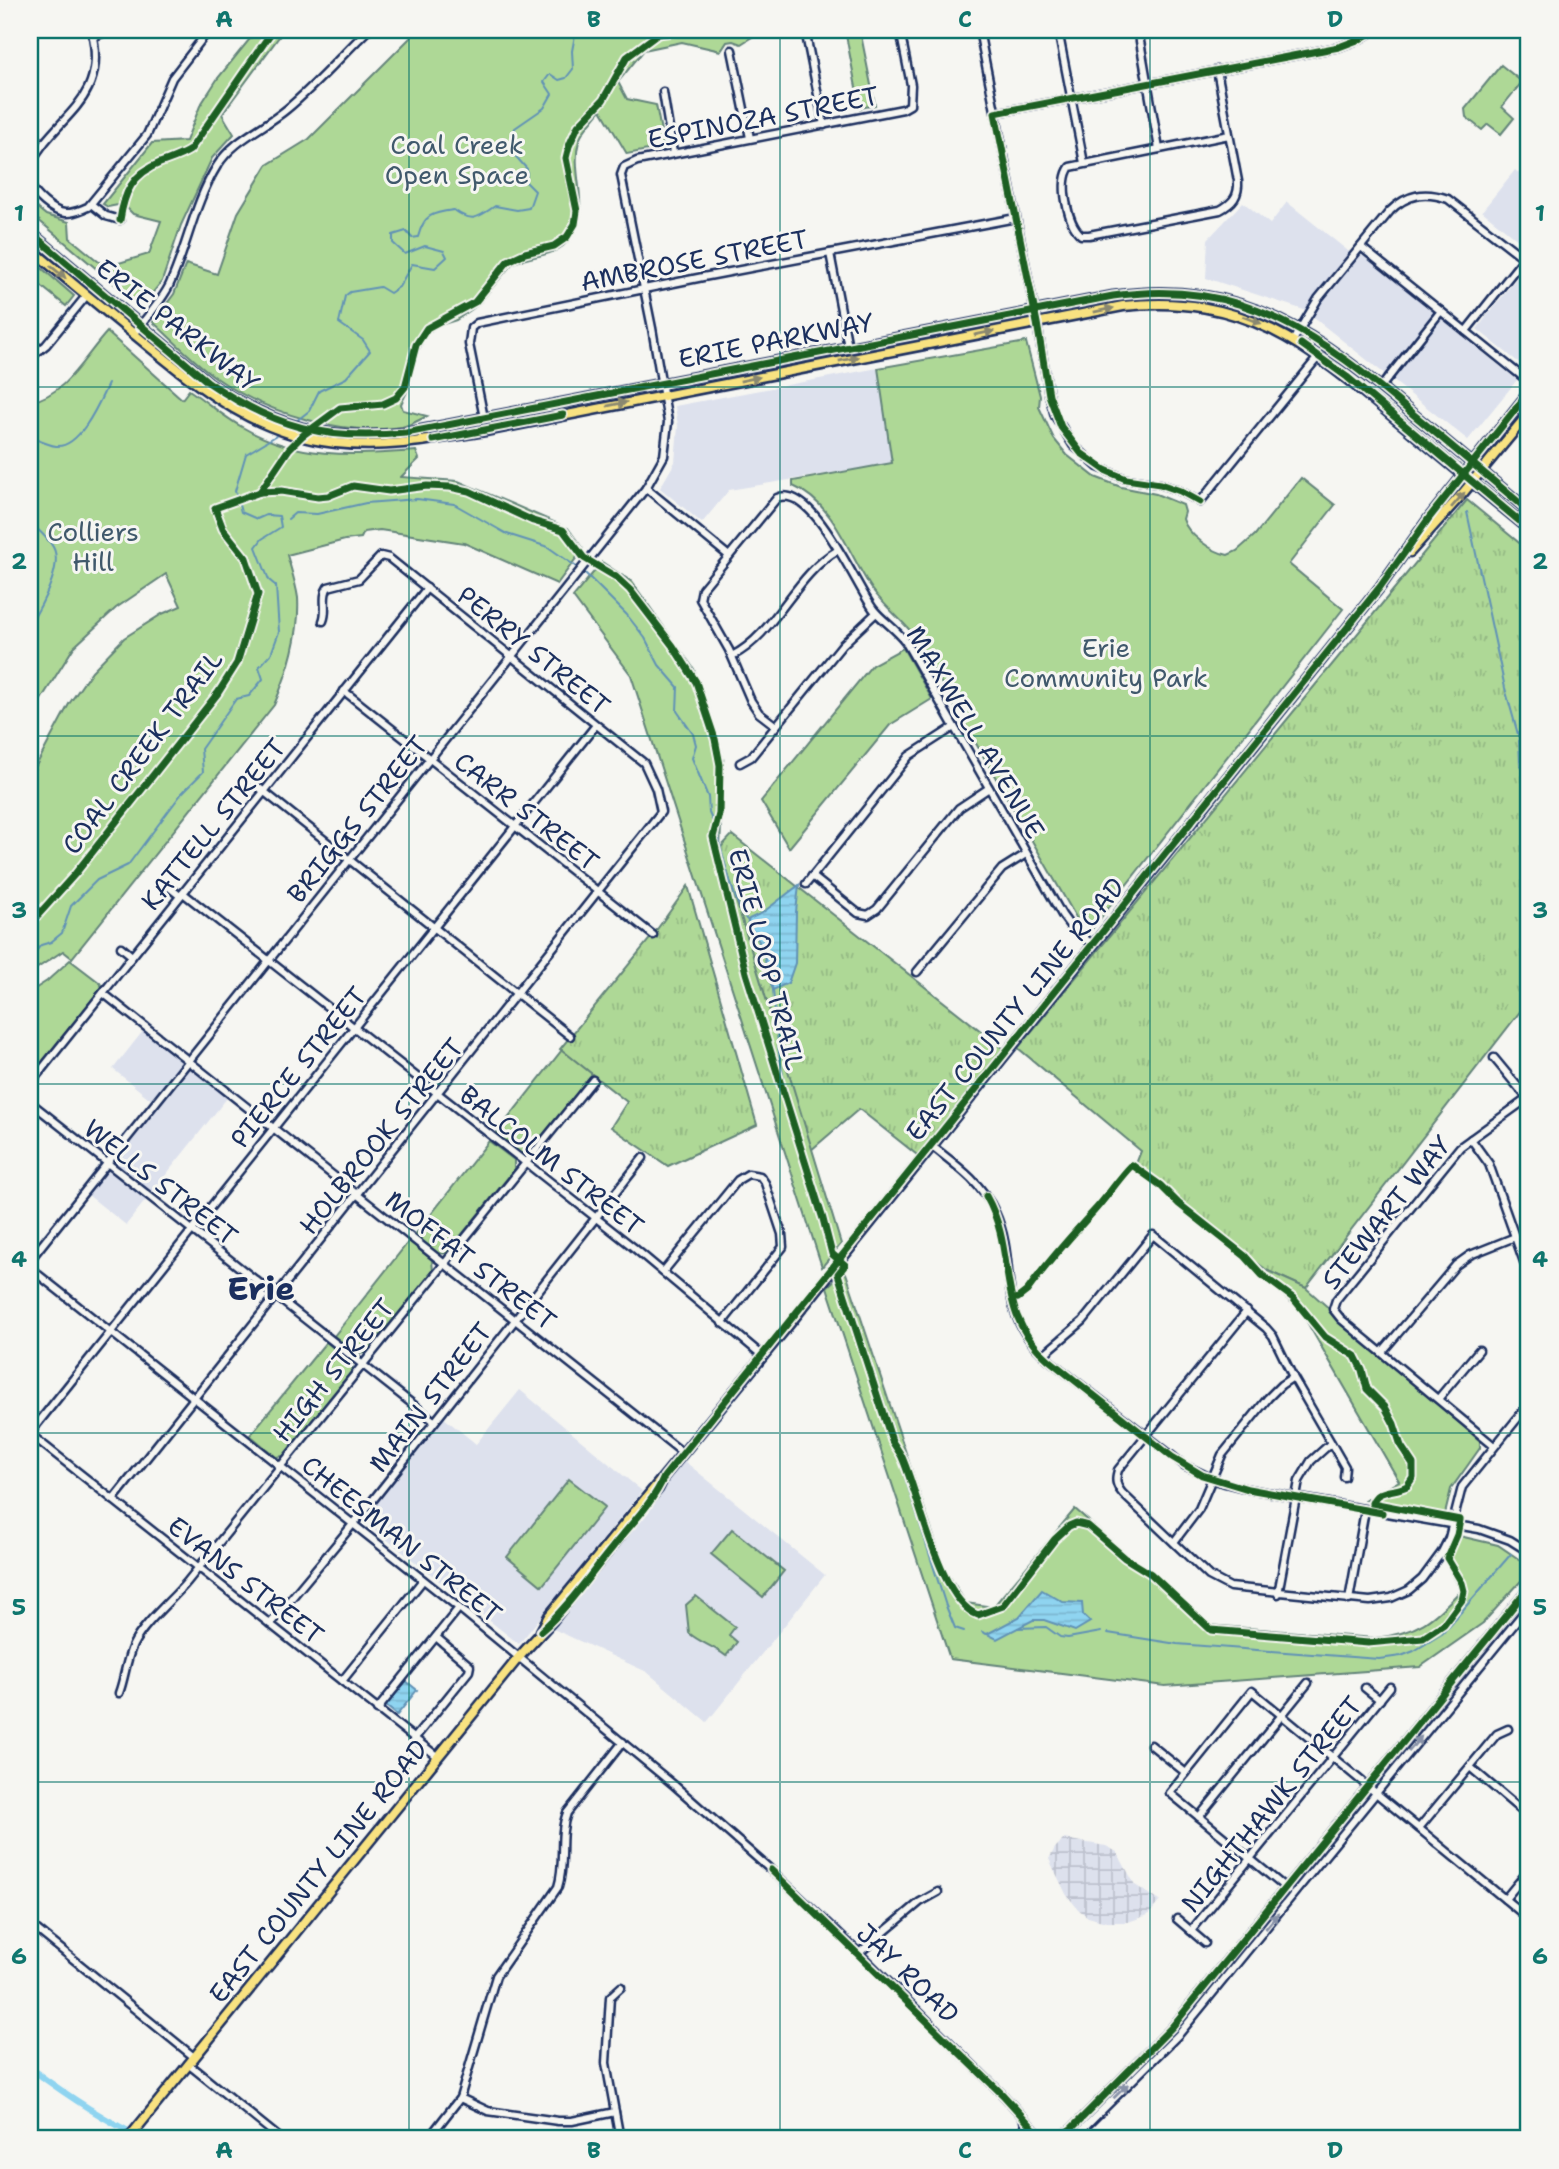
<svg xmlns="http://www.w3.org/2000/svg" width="1559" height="2169" font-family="'Shantell Sans',sans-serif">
	<defs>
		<pattern id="industrial-grid" width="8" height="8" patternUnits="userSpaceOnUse" patternTransform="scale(1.75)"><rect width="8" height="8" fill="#dde1ed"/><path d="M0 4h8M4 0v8" fill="none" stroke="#bdc1ce"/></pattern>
		<pattern id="grass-tufts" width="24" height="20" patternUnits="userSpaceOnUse" patternTransform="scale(1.75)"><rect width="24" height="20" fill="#aed896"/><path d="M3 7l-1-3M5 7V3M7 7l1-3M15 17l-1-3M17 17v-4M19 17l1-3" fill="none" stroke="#95ba84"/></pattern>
		<pattern id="water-rules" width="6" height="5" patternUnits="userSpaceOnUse" patternTransform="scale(1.75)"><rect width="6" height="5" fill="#8fd4f0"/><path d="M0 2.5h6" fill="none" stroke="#7bb6d0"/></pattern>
	</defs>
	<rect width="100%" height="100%" fill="#f6f6f2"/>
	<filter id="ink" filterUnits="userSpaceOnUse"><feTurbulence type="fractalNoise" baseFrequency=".0143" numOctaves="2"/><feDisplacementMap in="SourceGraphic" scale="14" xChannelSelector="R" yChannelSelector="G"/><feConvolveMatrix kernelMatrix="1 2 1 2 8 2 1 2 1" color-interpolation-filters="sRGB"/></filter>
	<g filter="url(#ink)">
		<g fill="#dde1ed">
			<path d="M1515,170L1529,181V249L1482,211Z"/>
			<path d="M1243,202L1270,224L1287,202L1348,251L1366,257L1517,380L1468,440L1304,310L1206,278L1208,239Z"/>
			<path d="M1529,262V369L1528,370L1477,329Z"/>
			<path d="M878,368L892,463L729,490L702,523L660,488L675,462L678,426L675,406Z"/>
			<path d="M143,1031L227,1098L126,1225L88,1195L159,1106L113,1069Z"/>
			<path d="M520,1390L642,1491L519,1644L361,1519L443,1417L476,1444Z"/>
			<path d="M683,1460L825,1575L707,1722L647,1672L551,1628Z"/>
		</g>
		<path fill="url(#industrial-grid)" d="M1064,1839L1106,1846L1117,1852L1135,1885L1160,1901L1148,1915L1128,1922H1106L1088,1917L1078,1909L1066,1894L1049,1859L1055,1848Z"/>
		<g fill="url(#grass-tufts)" stroke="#64847a" stroke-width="2">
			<path d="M1467,500L1529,551V1000L1306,1288L1268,1271L1134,1169L1141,1151L1018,1048Z"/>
			<path d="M732,835L1005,1050L921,1158L859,1109L810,1151L720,848Z"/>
			<path d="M688,886L757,1125L668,1166L611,1127L627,1102L560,1049L653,935Z"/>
		</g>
		<g fill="#aed896" stroke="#64847a" stroke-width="2">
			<path d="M257,30H284L222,114L234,134L212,158L181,225L162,281L142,306L136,305L130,297L30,213V202L46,215L69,222L70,238L99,262L109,266L149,254L161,221L133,214L123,204L108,207L103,204L152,143L186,141L200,106L218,78Z"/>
			<path d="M418,30H763L741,44L733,41L727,42L721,51L682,42L644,50L618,82L627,99L656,105L664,147L627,154L601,110C594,119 582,130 579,141C569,176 597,219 563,246C548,258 529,255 512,264L478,305L456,320L437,326L426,335L415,358L409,388L401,404L403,410L427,416C419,420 411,425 402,427C344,437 266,413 218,379C195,363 174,341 153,322L174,294L186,264L217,274L238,213L267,165L309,139Z"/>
			<path d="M845,30H860L875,105L860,108Z"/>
			<path d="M1501,65L1522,82L1502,107L1514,118L1501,134L1488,124L1482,130L1466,117L1465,109Z"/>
			<path d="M30,258L74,296L66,306L30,277Z"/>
			<path d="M107,332L182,399L189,390C207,402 224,417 242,427C298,460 355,455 416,451L419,459L401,477L458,481L568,528L583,549L557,584L464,543L380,530L364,532L361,538L345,540L287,555C291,569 296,584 298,598C300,634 288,673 274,705L72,958L63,951L30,973V777L69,704L92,671L124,638L162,614L181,606L166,574L116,608L74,647L30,717V402C67,394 83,358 107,332Z"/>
			<path d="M1026,342L1040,396L1039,407L1054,439L1067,455L1095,477L1121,487L1156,494L1183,505L1185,512L1183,519C1187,534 1212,552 1228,555L1237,551L1255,535L1301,478L1335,505L1289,564L1343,609L1092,929L1077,919L913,634C900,618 884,606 872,589C848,554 835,504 793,486V481L892,463L878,368Z"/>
			<path d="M602,562L632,582L694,669L724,761L720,848L841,1244L822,1267L631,675L573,597Z"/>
			<path d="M903,648L932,699L890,725L789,848L761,801L872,665Z"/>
			<path d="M70,960L100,983L102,987L30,1077V992L47,981Z"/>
			<path d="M562,1050L592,1074L529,1152L519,1154L495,1135Z"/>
			<path d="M489,1141L514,1160V1170L447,1253L437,1254L414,1236Z"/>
			<path d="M409,1241L432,1260L433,1271L366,1353L357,1354L334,1336Z"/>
			<path d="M1268,1271L1306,1288L1480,1441V1448L1451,1489L1445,1514L1366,1500L1399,1481L1300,1310L1263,1279Z"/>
			<path d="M846,1273L944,1567L966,1603L993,1607L1075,1509L1208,1625L1375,1638C1418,1633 1433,1620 1461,1590L1443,1559L1455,1535L1498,1545L1529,1566V1572L1483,1623L1420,1667L1165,1686L950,1659L827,1287L840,1275Z"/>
			<path d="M326,1342L351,1362L353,1370L284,1456L276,1457L250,1435Z"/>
			<path d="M569,1479L605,1507L542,1586L507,1557Z"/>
			<path d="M732,1529L784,1571L763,1597L711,1554Z"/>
			<path d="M696,1596L735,1627L729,1635L737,1642L726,1656C714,1646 700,1643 689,1633L686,1605Z"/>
		</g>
		<g fill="url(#water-rules)" stroke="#6192b6" stroke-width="2">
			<path d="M799,885L796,912L795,963L788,983L773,990C764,966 766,943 747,925L749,919L762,913Z"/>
			<path d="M1042,1590L1063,1602L1082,1603L1083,1615L1090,1622L1075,1631L1044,1620H1033L997,1639L987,1634L1019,1617Z"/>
			<path d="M406,1681L417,1690L397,1715L386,1706Z"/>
		</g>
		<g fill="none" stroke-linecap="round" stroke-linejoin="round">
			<g stroke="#6192b6" stroke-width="2">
				<path d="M295,422L309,411L319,391L346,378L370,351L363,340L339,323L345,296L350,292L380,287L390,293L399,287L412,264L435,268L447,257L444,251L425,246L405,254L393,243V235L406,231L412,238L418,237C424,214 432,213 454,210C472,223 478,218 495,206L517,210L529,208L535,191L524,180L527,176V169L510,150L515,128L544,108L552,94L544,82L550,74L559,80L566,78L573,69L572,51L576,30"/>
				<path d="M30,437C38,440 48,445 56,446C80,448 99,403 108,384"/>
				<path d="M1467,512L1505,688L1519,738L1520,764L1525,771L1529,803"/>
				<path d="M288,519L295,513L317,514L366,503L417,499L454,504L507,534L548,547L578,568"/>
				<path d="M30,522C37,529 48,538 53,547C64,566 40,608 30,624"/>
				<path d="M583,571L627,615L645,638L659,665L678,687L677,711L693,734L696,745L692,758L708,797L709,813L713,822"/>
				<path d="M717,827C719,845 736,910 748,921"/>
				<path d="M30,969L34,968L36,951L41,945L51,942L62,933L71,906L97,880L128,865L182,793L203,772L201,749L236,699L249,696L263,679L259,667L271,654L279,632L276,586L269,580L256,547L262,539L281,527L279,516L266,515L257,519L241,512L235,491L246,454L279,434"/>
				<path d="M773,990L779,1053L787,1097L834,1245"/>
				<path d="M843,1276L899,1448"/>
				<path d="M897,1453L946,1606L955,1628L964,1631"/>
				<path d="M1525,1534L1529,1530"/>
				<path d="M1018,1628L1046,1627L1060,1637L1068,1638L1101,1632"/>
				<path d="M982,1632L987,1634"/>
				<path d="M1108,1633L1177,1644L1379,1659L1401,1656L1414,1651L1442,1634L1511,1554"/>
			</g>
			<path stroke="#8fd4f0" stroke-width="6" d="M30,2068C65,2094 104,2120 144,2139"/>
			<defs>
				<g id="minor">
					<path d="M91,30L93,37L110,30"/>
					<path d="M805,30L824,125"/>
					<path d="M979,30L1037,323L1049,395L1055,416L1073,445L1098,467L1126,479L1160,484L1180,491L1200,502L1319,356"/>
					<path d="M1058,30L1084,163"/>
					<path d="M1138,30L1159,149"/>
					<path d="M1517,30L1529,39"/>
					<path d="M732,50L750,138"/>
					<path d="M1217,70L1238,181C1239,196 1233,203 1220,210L1089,235H1081C1067,223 1059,182 1070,167L1229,135"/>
					<path d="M663,92L673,153"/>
					<path d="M995,113L1339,47L1360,39L1375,30"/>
					<path d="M30,165C54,116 106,104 93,37"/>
					<path d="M30,184C34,195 53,212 65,213C73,214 80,210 88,207L147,135L172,78L209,30"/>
					<path d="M91,204L106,216L120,220"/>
					<path d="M1361,247L1529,382"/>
					<path d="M830,253L848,347"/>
					<path d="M1466,331L1529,252"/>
					<path d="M133,334C146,319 160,303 169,286C187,248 194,203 217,166C234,139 263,129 287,109C316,85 341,56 368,30"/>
					<path d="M1294,339L1318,299L1390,211C1407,194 1425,191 1448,199L1529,262"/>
					<path d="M30,358L46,345L87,295"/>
					<path d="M1381,387L1441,311"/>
					<path d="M484,418L469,344L471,328L477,323L703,277L1016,218"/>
					<path d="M646,488L729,556"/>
					<path d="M732,656C776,634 794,575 838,550"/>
					<path d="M344,691L653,935"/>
					<path d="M776,726L759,713L751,701L729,650L700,599L702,589L777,498C813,482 856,587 874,610C883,621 896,629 905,641L1062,915L1070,926L1093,945"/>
					<path d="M740,763L751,757L842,645L876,613"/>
					<path d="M252,782L570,1036"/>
					<path d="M812,876L858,913L868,915L877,909L959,808L989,788"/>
					<path d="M806,884L909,756L954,727"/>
					<path d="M170,888L180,896"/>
					<path d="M183,893L633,1247L763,1356"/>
					<path d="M121,947L132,956"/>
					<path d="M917,972L1002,869L1026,854"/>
					<path d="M103,993L683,1453"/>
					<path d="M1494,1058L1528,1099"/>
					<path d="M30,1084L427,588"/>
					<path d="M30,1102L434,1421"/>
					<path d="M1471,1139L1489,1164L1529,1276"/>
					<path d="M932,1146C956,1165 982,1183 995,1212C1020,1267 992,1312 1049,1360L1184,1465L1217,1481L1248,1489L1479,1529L1510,1540L1529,1552"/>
					<path d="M30,1260L646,488L664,456L668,422L652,328L621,175L624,167L637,161L903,109L910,105L911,85L900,30"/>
					<path d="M30,1268L459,1608L674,1785L771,1870L859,1953L1003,2095L1043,2139"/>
					<path d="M663,1272L738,1180L748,1174L760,1176L765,1183L782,1234L783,1247L722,1323"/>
					<path d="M1247,1311L1118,1470C1115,1480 1116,1486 1123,1494L1209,1576L1230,1587L1370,1601L1391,1598L1409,1590L1422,1579L1442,1552L1449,1538L1462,1487L1529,1404"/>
					<path d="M1382,1352L1456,1265L1470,1255L1515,1237"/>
					<path d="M1043,1355L1083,1321L1153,1235L1266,1328L1273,1336L1293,1377L1345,1467L1344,1477"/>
					<path d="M1438,1399L1479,1350"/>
					<path d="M30,1433L596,725"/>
					<path d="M30,1434L438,1757"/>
					<path d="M1494,1446L1341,1319L1333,1309L1336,1300L1460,1147L1528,1098"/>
					<path d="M113,1500L661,812L656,789L644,763L389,558L381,556L359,579L328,587C321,597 328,610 323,621"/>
					<path d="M1174,1542L1199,1509L1222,1455L1268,1398L1281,1385L1293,1377"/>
					<path d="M1278,1594L1299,1481L1311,1461L1331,1443"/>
					<path d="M1349,1600L1365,1510"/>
					<path d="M270,1624L369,1505L643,1158"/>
					<path d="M342,1681L423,1580"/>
					<path d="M1365,1688L1380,1700"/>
					<path d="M119,1693C125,1677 126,1660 133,1645C144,1623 171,1601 187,1582L593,1080"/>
					<path d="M377,1710L459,1608"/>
					<path d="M414,1739L469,1671L470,1666L436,1637"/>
					<path d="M1151,1745L1186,1773"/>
					<path d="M1470,1767L1529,1817"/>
					<path d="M1199,1817L1308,1683"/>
					<path d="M1419,1828L1497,1734L1508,1729"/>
					<path d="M1288,1890L1170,1793L1252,1691L1529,1919"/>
					<path d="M1505,1899L1529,1870"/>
					<path d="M1177,1919L1205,1943"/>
					<path d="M30,1924L194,2057"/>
					<path d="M1191,1931L1390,1687"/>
					<path d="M859,1953L920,1902L938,1892"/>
					<path d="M188,2064L281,2139"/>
					<path d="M460,2098L488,2111L558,2121H572L615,2112"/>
					<path d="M1024,2121L1031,2139"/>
					<path d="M428,2139L460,2098L496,1976L558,1887C566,1863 558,1836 567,1813L623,1742"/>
					<path d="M620,2139L606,2063L610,1997L621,1987"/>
					<path d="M1056,2139L1071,2129L1172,2027L1529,1587"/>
					<path d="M1073,2139L1180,2033L1529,1606"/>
				</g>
				<g id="major">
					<path d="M30,232L208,382C275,428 326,441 406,433L1113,296C1242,277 1321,336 1414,415C1453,447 1491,479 1529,511"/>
					<path d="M30,248C68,280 107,312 145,343C204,391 258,435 336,443C387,449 436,439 485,431L1123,306C1248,292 1312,349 1402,424C1444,459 1486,494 1529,529"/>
					<path d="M1410,552L1463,493L1529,413"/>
					<path d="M541,1631L549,1616L786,1328L1380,587L1429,518L1529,392"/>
					<path d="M128,2139L519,1657L553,1620L658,1489L662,1481"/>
				</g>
			</defs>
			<use href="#minor" stroke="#1b2f5e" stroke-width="11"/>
			<use href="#major" stroke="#1b2f5e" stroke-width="13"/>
			<use href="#minor" stroke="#f6f6f2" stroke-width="6"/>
			<use href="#major" stroke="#f8e281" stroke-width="8"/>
			<defs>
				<g id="cycleway">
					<path d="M120,220C124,193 132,174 160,163C170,159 181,156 190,150L273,30"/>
					<path d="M30,232L208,382C275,428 326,441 406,433L1113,296C1242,277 1321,336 1414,415C1453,447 1491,479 1529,511"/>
					<path d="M1301,344L1347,377L1529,529"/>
					<path d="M433,440L563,415"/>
					<path d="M260,492L281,491L318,497L328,496L353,486L389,491L427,486L450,487L469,491L533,521L563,530L584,558L616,577L630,590L673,646L696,682L715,739L720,765L719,814L713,837L746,973L823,1219L832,1254L845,1265L838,1274L892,1441C895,1446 898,1450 901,1455C918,1490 939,1602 978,1615L1003,1606L1055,1539L1069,1526L1076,1523L1088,1526L1125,1558L1151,1574L1211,1630L1368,1643L1423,1638L1444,1624L1462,1600L1464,1591L1462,1583L1447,1558L1457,1535L1460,1520L1372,1503C1378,1488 1394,1493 1407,1486L1413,1477V1464L1401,1446L1394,1424L1385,1407L1367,1389L1362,1370L1355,1356L1325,1337L1293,1298L1262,1275L1245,1256L1179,1204L1160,1185L1132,1165C1118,1179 1108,1196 1094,1211C1070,1237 1047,1263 1027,1291L1018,1298"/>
					<path d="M1200,502L1180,491L1160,484L1126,479L1105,470L1081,453L1061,427L1049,395L1037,323L995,113L1339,47L1360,39L1375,30"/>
					<path d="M30,924L75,874L218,693L237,663L258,594L246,558L223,529L215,508L260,492L289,449L302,436L340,408L383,404L396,398L405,387L416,345L427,328L475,302L508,261L525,253L554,246L567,237L575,224L577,211L566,158L569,146L578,126L603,100L627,57L658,34L688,30"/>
					<path d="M986,1196C1019,1254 992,1312 1049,1360L1172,1457L1202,1475L1248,1489L1382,1513"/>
					<path d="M541,1631C568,1607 589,1576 612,1548C629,1526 653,1503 664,1477L1380,587L1429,518L1529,392"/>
					<path d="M771,1870L1003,2095L1043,2139"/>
					<path d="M1056,2139L1071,2129L1172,2027L1529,1587"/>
				</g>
			</defs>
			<use href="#cycleway" stroke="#f6f6f2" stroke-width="11"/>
			<use href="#cycleway" stroke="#1b5e20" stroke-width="7"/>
		</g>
		<defs><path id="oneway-solid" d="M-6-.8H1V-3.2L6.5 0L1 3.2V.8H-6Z" transform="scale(1.75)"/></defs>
		<g fill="#8a8870">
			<use href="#oneway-solid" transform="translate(58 272) rotate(39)"/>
			<use href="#oneway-solid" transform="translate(1104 310) rotate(-11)"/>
			<use href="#oneway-solid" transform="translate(1252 320) rotate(21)"/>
			<use href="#oneway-solid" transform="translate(984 333) rotate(-11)"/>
			<use href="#oneway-solid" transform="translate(849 359) rotate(-11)"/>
			<use href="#oneway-solid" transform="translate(750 379) rotate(-11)"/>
			<use href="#oneway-solid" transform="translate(617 404) rotate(-11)"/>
			<use href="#oneway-solid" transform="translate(1458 500) rotate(-49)"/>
		</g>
		<g fill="#8892a8">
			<use href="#oneway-solid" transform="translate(1415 1744) rotate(-50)"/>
			<use href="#oneway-solid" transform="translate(1272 1921) rotate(-51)"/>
			<use href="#oneway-solid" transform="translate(1121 2091) rotate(-44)"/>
		</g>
	</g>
	<path fill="none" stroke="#0f766e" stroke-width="2" stroke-opacity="0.55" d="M409,30V2139M780,30V2139M1150,30V2139M30,387H1529M30,736H1529M30,1084H1529M30,1433H1529M30,1782H1529"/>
	<g text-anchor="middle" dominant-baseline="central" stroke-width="6" stroke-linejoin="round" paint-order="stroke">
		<g font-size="26" fill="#1b2f5e" stroke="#f6f6f2">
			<text transform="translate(763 117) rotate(-11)">ESPINOZA STREET</text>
			<text transform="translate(694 260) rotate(-11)">AMBROSE STREET</text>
			<text transform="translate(178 325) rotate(38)">ERIE PARKWAY</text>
			<text transform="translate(776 340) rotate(-11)">ERIE PARKWAY</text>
			<text transform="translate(534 650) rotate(39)">PERRY STREET</text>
			<text transform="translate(976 732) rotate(59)">MAXWELL AVENUE</text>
			<text transform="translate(142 752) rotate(-53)">COAL CREEK TRAIL</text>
			<text transform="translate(527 811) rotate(38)">CARR STREET</text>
			<text transform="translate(357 819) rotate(-51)">BRIGGS STREET</text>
			<text transform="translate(213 824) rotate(-51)">KATTELL STREET</text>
			<text transform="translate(767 959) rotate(75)">ERIE LOOP TRAIL</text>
			<text transform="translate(1015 1009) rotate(-51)">EAST COUNTY LINE ROAD</text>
			<text transform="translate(298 1067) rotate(-51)">PIERCE STREET</text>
			<text transform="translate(381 1136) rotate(-51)">HOLBROOK STREET</text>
			<text transform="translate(552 1160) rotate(38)">BALCOLM STREET</text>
			<text transform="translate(161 1182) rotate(38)">WELLS STREET</text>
			<text transform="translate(1386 1212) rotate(-51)">STEWART WAY</text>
			<text transform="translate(471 1260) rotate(38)">MOFFAT STREET</text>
			<text transform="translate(333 1370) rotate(-51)">HIGH STREET</text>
			<text transform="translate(430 1397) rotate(-52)">MAIN STREET</text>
			<text transform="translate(402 1539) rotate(39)">CHEESMAN STREET</text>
			<text transform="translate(246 1580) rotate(38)">EVANS STREET</text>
			<text transform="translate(1271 1804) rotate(-51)">NIGHTHAWK STREET</text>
			<text transform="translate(318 1871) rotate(-51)">EAST COUNTY LINE ROAD</text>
			<text transform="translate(908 1973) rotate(44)">JAY ROAD</text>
		</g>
		<g font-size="26" fill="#40596c" stroke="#f6f6f2">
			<text x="457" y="144">Coal Creek<tspan x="457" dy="30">Open Space</tspan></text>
			<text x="93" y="531">Colliers<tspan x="93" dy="30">Hill</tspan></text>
			<text x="1106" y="647">Erie<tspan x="1106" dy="30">Community Park</tspan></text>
		</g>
		<g font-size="33" font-weight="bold" fill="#1b2f5e" stroke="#f6f6f2">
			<text x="261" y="1288">Erie</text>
		</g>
	</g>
	<rect width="1559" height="2169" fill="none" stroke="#f6f6f2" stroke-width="77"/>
	<rect x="38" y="38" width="1482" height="2092" fill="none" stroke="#0f766e" stroke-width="2.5"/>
	<g font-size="23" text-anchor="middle" font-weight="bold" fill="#0f766e">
		<text x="224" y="27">A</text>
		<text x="594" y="27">B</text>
		<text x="965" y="27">C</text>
		<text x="1335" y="27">D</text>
		<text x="19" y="221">1</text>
		<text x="1540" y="221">1</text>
		<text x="19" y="569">2</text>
		<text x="1540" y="569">2</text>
		<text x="19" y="918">3</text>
		<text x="1540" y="918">3</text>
		<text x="19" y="1267">4</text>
		<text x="1540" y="1267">4</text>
		<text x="19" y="1615">5</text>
		<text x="1540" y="1615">5</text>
		<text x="19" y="1964">6</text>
		<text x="1540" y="1964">6</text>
		<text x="224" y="2158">A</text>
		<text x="594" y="2158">B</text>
		<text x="965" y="2158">C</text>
		<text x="1335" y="2158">D</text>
	</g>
</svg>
